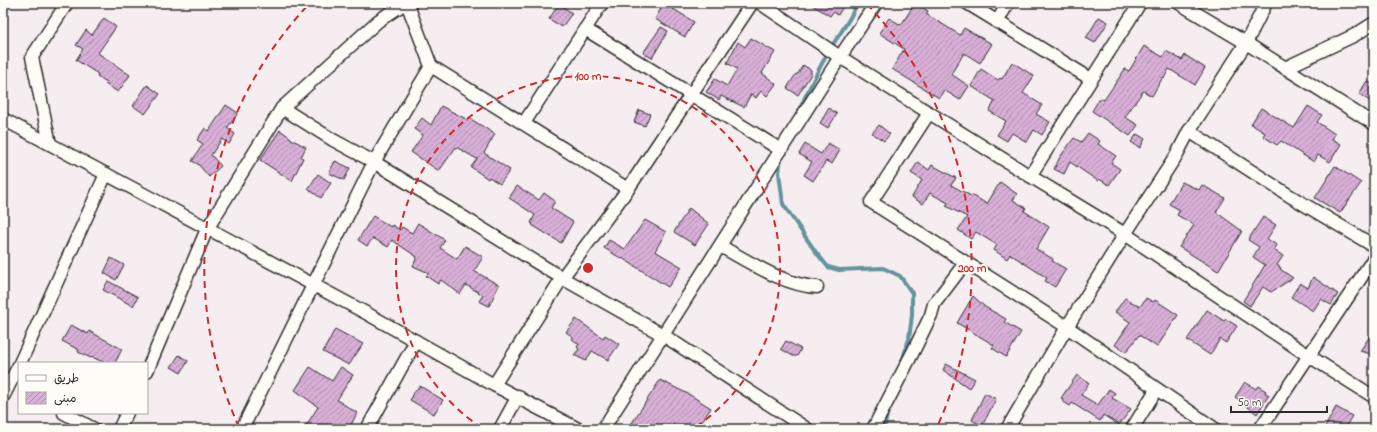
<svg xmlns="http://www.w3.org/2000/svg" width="1377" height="432" font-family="'Indie Flower','Playpen Sans Arabic',sans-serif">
	<defs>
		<pattern id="building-hatch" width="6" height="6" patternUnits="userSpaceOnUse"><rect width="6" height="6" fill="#d8afd7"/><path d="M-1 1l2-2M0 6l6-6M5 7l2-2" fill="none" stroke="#af8faf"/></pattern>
	</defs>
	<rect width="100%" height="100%" fill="#f6edf1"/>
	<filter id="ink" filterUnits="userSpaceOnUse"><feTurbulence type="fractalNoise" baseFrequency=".025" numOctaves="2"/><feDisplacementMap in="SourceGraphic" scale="8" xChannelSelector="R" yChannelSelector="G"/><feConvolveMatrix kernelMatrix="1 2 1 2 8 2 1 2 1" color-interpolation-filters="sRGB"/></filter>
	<g filter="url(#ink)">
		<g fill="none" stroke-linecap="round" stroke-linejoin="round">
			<g stroke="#63939b" stroke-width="4">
				<path d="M797,115C807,92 818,70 830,49C839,34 851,20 857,3"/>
				<path d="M781,156L779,173L783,204L815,251L828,267L839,270L883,268L900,276L912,293V315L909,339L902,361"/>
				<path d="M884,429L888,410"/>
			</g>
		</g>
		<g fill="url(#building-hatch)" stroke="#2b2b2b">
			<path d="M664,3L694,22L685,37L655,19Z"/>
			<path d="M809,3H845L838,15L833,12L830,16Z"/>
			<path d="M915,3L928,11L926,14L960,35L964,28L992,44L980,63L964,53L951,74L969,86L960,100L944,90L939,98L892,69L904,49L879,33L889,18L901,25Z"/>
			<path d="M559,4L572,13L562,27L549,19Z"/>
			<path d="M1099,17L1108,22L1095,43L1086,38Z"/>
			<path d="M104,18L116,27L98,53L130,75L118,92L105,84L107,82L97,76L98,74L76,60L83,49L76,45L86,30L92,35Z"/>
			<path d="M661,27L668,31L652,58L643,53Z"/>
			<path d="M751,38L775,52L762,73L776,84L767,96L761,91L756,98L751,94L744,107L721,96L719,100L706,92L715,79L727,86L737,69L727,63L733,51L738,42L745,47Z"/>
			<path d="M1144,46L1163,57L1166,51L1182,60L1185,55L1205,68L1195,85L1169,69L1164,78L1163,77L1152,96L1143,91L1125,117L1138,125L1130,136L1092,111L1100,98L1104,100L1125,69L1129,71Z"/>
			<path d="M1012,62L1034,76L1023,93L1042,105L1036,114L1050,122L1042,135L1034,130L1027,142L1012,133L1007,141L997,135L1006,121L989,111L995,101L971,86L981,69L998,80L1000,78L1002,79Z"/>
			<path d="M803,65L811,70V74L798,95L787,88L796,74H798Z"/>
			<path d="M1367,81L1374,85V104L1359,94Z"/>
			<path d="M147,85L160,94L145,114L133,106Z"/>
			<path d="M226,105L238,113L227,128L235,134L229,144L222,139L211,155L221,166L209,177L198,164L192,161L203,144L197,140L205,128L209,131Z"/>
			<path d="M441,106L468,120L469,118L495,134L484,153L510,170L500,184L489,177L488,179L471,167L477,159L456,147L439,171L411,152L423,135L414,129L422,118L431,125Z"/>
			<path d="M1308,106L1322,115L1317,122L1335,134L1332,139L1341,144L1330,162L1318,155L1314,162L1281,141L1277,145L1263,136L1265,133L1251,124L1261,108L1294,128Z"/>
			<path d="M829,108L837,114L828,128L820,123Z"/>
			<path d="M639,110L650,114L645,126L634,122Z"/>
			<path d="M879,125L890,134L884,141L872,133Z"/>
			<path d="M280,130L291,138V139L306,147L301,157L303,158L292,181L260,160Z"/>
			<path d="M1088,133L1100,141L1098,144L1116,156L1111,163L1120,169L1109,185L1099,179L1098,181L1070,162L1064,174L1054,169L1060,157L1074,138L1081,142Z"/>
			<path d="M1137,134L1145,139L1140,148L1131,142Z"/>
			<path d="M828,143L840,150L832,164L826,161L813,181L804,175L812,162L799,154L805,144L821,154Z"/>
			<path d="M335,161L350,168L344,180L329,173Z"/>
			<path d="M918,162L929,170L932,165L956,178L951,185L971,196L972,195L987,204L1000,182L1017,194L1013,200L1026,208L1024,211L1049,227L1036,249L1053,259L1052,261L1066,269L1055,287L1045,281L1047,278L1010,254L1007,259L994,250L997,245L976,232L971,239L958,230L967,217L946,206L948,203L930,193L923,204L912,197L922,180L911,173Z"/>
			<path d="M1335,166L1361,183L1340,213L1315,198Z"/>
			<path d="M318,174L331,183L321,198L308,189Z"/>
			<path d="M1182,182L1199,190L1202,185L1225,198L1216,212L1242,231L1218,271L1179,247L1194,225L1177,215L1180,210L1169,204Z"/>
			<path d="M517,186L539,200L544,193L555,201L551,208L573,222L561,243L532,225L533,224L531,223L535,215L509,198Z"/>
			<path d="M689,208L709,224L695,245L674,232Z"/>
			<path d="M373,216L391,227L392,225L400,230L402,227L412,233L418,223L445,240L440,248L457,259L465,246L483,257L474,271L499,285L489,306L479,301L483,295L466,285L460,294L441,280L438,284L426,276L429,273L413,266L417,257L392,240L388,247L373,238L367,246L358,240Z"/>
			<path d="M1263,217L1276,225L1267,239L1277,245L1274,250L1283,256L1277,265L1281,268L1280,269L1293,278L1271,292L1263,287L1250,306L1243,301L1265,265L1253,257L1259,247L1248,240Z"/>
			<path d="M645,220L666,232L655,251L682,267L668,287L622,258V259L604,248L609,240L625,249Z"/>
			<path d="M111,258L124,265L116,280L104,273Z"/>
			<path d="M1313,277L1338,294L1331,305L1321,299L1313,311L1291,297L1300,283L1308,288Z"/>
			<path d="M108,281L138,297L133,306L103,290Z"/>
			<path d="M973,296L985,307L1006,319L1004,322L1021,332L1006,357L992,348L994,345L957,323Z"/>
			<path d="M1125,298L1140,307L1146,298L1153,302L1155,300L1178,315L1157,347L1139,335L1126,352L1115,345L1130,322L1115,312Z"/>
			<path d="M1207,310L1224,321L1226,319L1237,326L1226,343L1220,339L1210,355L1187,340Z"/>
			<path d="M576,319L603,338L605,335L619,344L608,360L592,351L586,361L574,355L579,349L577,347L579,344L572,339L573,337L566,332Z"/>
			<path d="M71,325L88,334L89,331L122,349L115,363H105L92,357L91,358L78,352L79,350L62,341Z"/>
			<path d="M335,329L363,344L349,365L323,352Z"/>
			<path d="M1374,330V355L1360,351Z"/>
			<path d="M786,341L801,349L797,356H793L781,349Z"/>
			<path d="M179,355L188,361L181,373L171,367Z"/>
			<path d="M946,364L975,379L969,388L943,370Z"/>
			<path d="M310,367L332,381L341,367L353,375L337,400L357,413L349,429H304L318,407L295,390Z"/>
			<path d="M1077,375L1089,383L1081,395L1098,405L1109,389L1115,393L1112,398L1131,409L1119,425L1103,415L1100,421L1072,403L1070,406L1062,401L1063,399L1061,398Z"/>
			<path d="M660,380L690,395L711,408L697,429H628Z"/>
			<path d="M1245,382L1256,389L1258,386L1266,391L1265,393L1269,395L1257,414L1235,397Z"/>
			<path d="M420,386L443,400L434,414L410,400L412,397L411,396Z"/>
			<path d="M985,393L996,399L982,426L972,420Z"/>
			<path d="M1336,407L1352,416L1344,429H1324Z"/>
		</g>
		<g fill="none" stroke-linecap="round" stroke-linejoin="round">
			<defs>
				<g id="minor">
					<path d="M407,3L431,66L628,189"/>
					<path d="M760,3L840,57L1030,176L1125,234L1309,356L1374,397"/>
					<path d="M967,3L1091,79"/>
					<path d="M1179,3L1246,43L1374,124"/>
					<path d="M997,22L1008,3"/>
					<path d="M585,29L781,150"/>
					<path d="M1285,68L1355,35L1374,23"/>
					<path d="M282,108L333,140L374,162L562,278L663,335L807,429"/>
					<path d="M929,113L871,202L1067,327L1215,429"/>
					<path d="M3,119L366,313L494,385L578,429"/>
					<path d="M524,123L602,3"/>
					<path d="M1189,131L1290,196L1374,246"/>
					<path d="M50,144L32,57L67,3"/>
					<path d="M1030,176L1140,3"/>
					<path d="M720,246C748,261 785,286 817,287"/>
					<path d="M20,363L106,174"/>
					<path d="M147,371L207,229L282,108L378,21L405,3"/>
					<path d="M494,385L562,278L628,189L752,3"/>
					<path d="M3,397L19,365"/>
					<path d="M64,413L94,429"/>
					<path d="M119,429L127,413"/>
					<path d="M242,429L374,162L431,66"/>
					<path d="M367,429L416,341"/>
					<path d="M500,429L518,396"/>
					<path d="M603,429L840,57L876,3"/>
					<path d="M873,429L913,352L931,315L934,304L965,263"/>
					<path d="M1007,429L1067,327L1125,234L1176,156L1189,131L1246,43L1266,3"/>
					<path d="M1132,429L1156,390"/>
					<path d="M1260,429L1374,258"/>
				</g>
			</defs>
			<use href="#minor" stroke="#2b2b2b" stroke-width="15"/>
			<use href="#minor" stroke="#fdfcf7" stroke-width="12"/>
		</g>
	</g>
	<g fill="none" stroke="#d62828" stroke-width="2" stroke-dasharray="7 5">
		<path d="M482 428A192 192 0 1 1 694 428"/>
		<path d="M239 427A384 384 0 0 1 309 4M867 4A384 384 0 0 1 937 427"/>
	</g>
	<circle cx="588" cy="268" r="6" fill="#d62828" stroke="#fdfcf7" stroke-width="2"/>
	<g font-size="12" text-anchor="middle" font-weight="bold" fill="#d62828" stroke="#fdfcf7" stroke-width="4" stroke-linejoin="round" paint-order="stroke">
		<text x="588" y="80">100 m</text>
		<text x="972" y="272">200 m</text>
	</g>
	<rect width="1377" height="432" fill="none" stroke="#fdfcf7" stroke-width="16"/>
	<rect x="8" y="8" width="1361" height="416" fill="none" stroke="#2b2b2b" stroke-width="1.5" filter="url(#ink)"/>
	<rect x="18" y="362" width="130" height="52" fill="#fdfcf7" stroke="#a9a8a5"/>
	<rect x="26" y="375" width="20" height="6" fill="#fdfcf7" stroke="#a9a8a5"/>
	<text x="54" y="382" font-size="12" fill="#2b2b2b">طريق</text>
	<rect x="26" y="392" width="20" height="12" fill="url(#building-hatch)" stroke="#a9a8a5"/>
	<text x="54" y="402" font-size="12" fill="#2b2b2b">مبنى</text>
	<path d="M1231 406v6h96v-6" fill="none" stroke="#2b2b2b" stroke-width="2"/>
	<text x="1237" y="406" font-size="12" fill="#2b2b2b" stroke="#fdfcf7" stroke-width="3" paint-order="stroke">50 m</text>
</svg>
